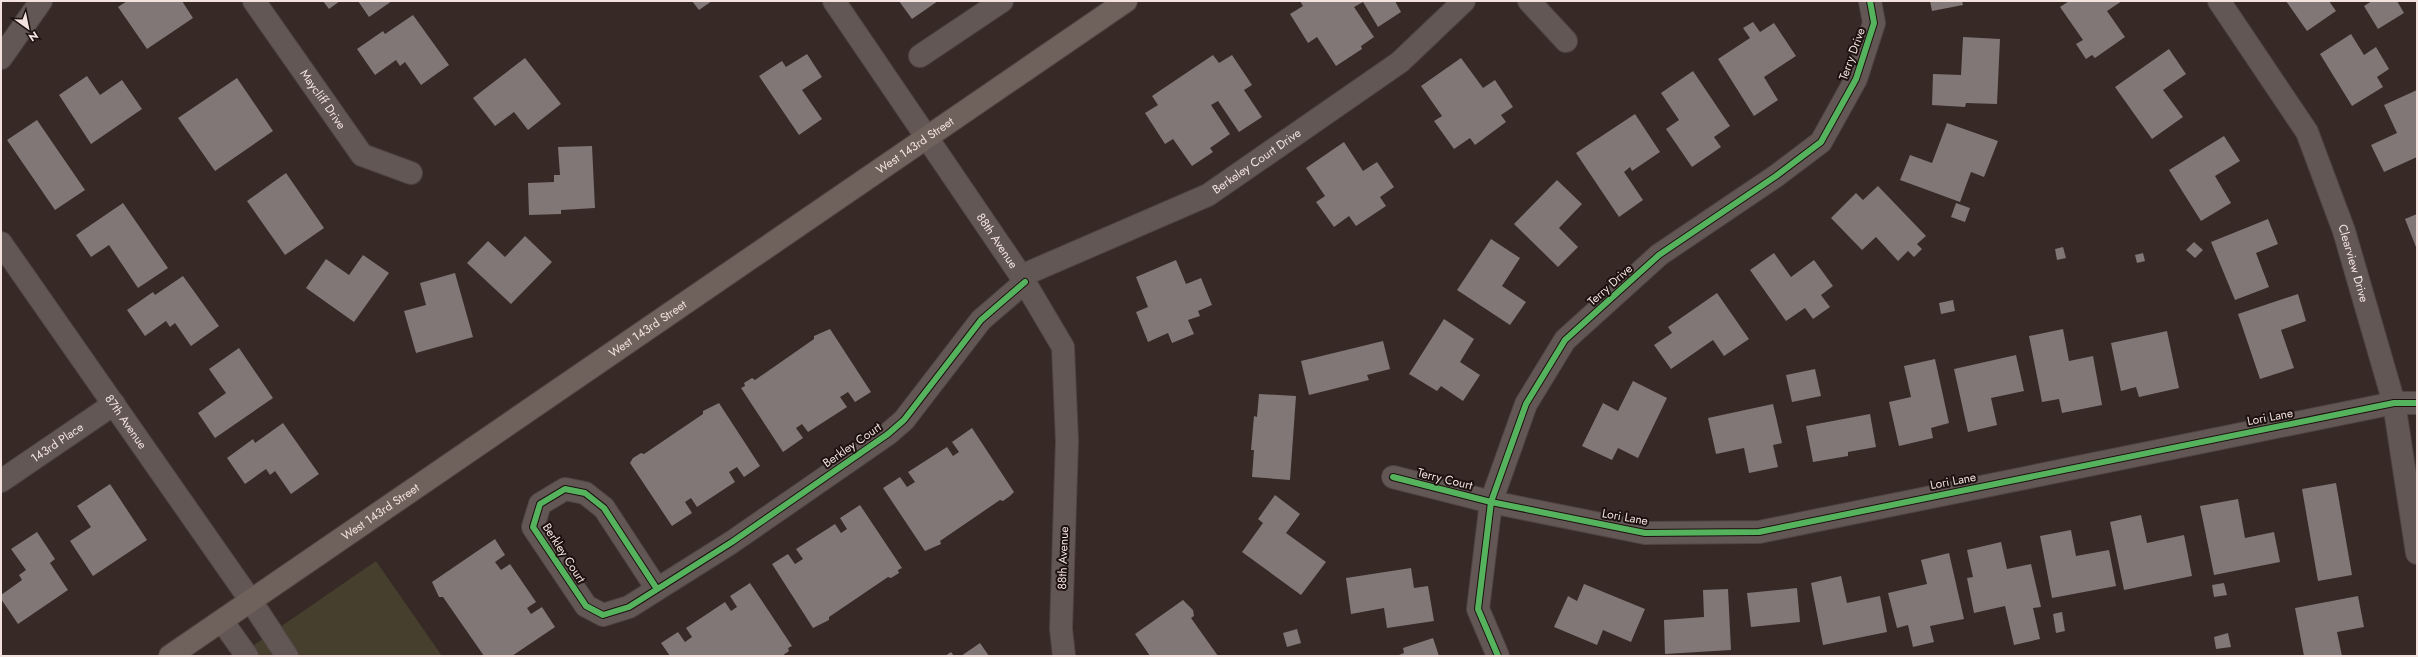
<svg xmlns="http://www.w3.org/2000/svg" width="2418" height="657" font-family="Jost,sans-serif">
	<rect width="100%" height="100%" fill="#362926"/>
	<path fill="#463f2e" d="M376,561L442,656H238Z"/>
	<g fill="#827777">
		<path d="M127,1H182L193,18L147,49L118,7Z"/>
		<path d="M323,1H340L329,9Z"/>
		<path d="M358,1H392L369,17Z"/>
		<path d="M692,1H712L699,10Z"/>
		<path d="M899,1H938L912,19Z"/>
		<path d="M1300,1H1395L1401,12L1378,27L1363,2L1354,7L1374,37L1361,46L1362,49L1336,66L1317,37L1308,43L1290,14L1303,6Z"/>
		<path d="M1930,1H1962L1963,5L1932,11Z"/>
		<path d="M2069,1H2122L2107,11L2125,37L2095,58L2092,55L2086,59L2076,44L2083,40L2060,7Z"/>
		<path d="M2286,1H2329L2336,11L2307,31Z"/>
		<path d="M2372,1H2397L2404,13L2378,29L2364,6Z"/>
		<path d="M413,15L449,65L421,85L405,62L400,66L396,60L375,75L357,49L383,31L385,34Z"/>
		<path d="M1753,22L1760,32L1774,23L1796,56L1764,77L1778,100L1754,116L1718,59L1750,38L1743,28Z"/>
		<path d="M2351,34L2364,55L2376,47L2389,69L2377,77L2383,87L2352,106L2320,54Z"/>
		<path d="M1963,37L2000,39L1997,104L1966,103L1965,107L1932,105L1933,74L1961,75Z"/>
		<path d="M2169,49L2186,74L2163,90L2183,117L2152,139L2115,87Z"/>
		<path d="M807,54L822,77L802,90L822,119L799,135L759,76L782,61L786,67Z"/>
		<path d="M1213,55L1219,63L1232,55L1252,85L1244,90L1262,117L1239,132L1218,101L1211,105L1230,134L1210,148L1213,152L1192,166L1173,139L1165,144L1145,113L1158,105L1152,96Z"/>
		<path d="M525,58L561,104L528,130L514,112L495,126L473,98Z"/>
		<path d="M1461,58L1483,88L1495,80L1513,107L1501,115L1506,122L1475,145L1470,138L1454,149L1434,121L1442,116L1421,86Z"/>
		<path d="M1693,71L1730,126L1714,137L1721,147L1692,167L1666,129L1679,120L1661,93Z"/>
		<path d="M87,76L100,95L122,80L142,109L91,144L59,95Z"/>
		<path d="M237,78L273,131L215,171L178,118Z"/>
		<path d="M2417,90V157L2384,172L2371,145L2397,133L2384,105Z"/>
		<path d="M1635,114L1660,152L1632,171L1630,167L1624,172L1643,200L1619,217L1576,153Z"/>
		<path d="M37,120L85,190L55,210L7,140Z"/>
		<path d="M1947,123L1998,141L1984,177L1971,172L1960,202L1900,180L1910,155L1932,163Z"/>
		<path d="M2224,136L2240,161L2215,176L2231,203L2201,221L2169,170Z"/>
		<path d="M1344,142L1363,171L1377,162L1394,187L1380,197L1386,206L1356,226L1349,216L1334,227L1316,202L1325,196L1306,168Z"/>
		<path d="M592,146L595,208L561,210V214L529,215L528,183L554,182V175H560L558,147Z"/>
		<path d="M286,173L324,228L285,255L247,201Z"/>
		<path d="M1557,180L1582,204L1559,228L1578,247L1558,267L1514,224Z"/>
		<path d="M1878,186L1926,236L1917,244L1922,249L1914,257L1908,251L1898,261L1876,237L1862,250L1831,218L1856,193L1863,200Z"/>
		<path d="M123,203L168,268L138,288L109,245L91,257L76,235Z"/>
		<path d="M1956,203L1970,208L1965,222L1951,217Z"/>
		<path d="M2417,214V247H2416L2405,219Z"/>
		<path d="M2268,219L2278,244L2256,253L2269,287L2235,300L2211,242Z"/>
		<path d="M525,236L552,262L511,304L467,263L488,241L505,257Z"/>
		<path d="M1491,239L1520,258L1502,286L1526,302L1510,325L1457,290Z"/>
		<path d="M2194,242L2203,250L2195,258L2186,250Z"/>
		<path d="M2063,247L2066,258L2057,260L2055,249Z"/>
		<path d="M1774,253L1791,277L1814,260L1833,286L1821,295L1830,307L1813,319L1805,308L1786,321L1750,270Z"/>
		<path d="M2143,253L2145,261L2137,263L2135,255Z"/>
		<path d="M363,255L389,273L354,322L306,288L326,259L349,275Z"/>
		<path d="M1176,260L1186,284L1201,278L1212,305L1198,311L1200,316L1188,320L1194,334L1172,343L1168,333L1148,342L1136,312L1148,307L1136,277Z"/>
		<path d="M455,273L473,337L416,353L404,311L426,305L420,283Z"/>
		<path d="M183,276L219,326L191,346L175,323L170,327L166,321L145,336L127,310L153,292L155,295Z"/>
		<path d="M1717,293L1749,339L1724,356L1713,340L1671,369L1654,345L1672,333L1668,327Z"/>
		<path d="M2298,294L2306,321L2281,330L2294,368L2260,379L2238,314Z"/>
		<path d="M1953,300L1955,311L1941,314L1939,303Z"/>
		<path d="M1444,319L1474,339L1460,362L1480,375L1463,401L1441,386L1437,391L1409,374Z"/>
		<path d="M830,329L871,392L855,402L848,392L840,397L847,407L808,432L802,424L796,428L803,438L783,452L741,388L745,386L744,383L752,378L755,380L814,339V336Z"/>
		<path d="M2063,329L2069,361L2093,356L2102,405L2062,413L2059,399L2042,402L2029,336Z"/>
		<path d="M2167,331L2179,388L2139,397L2136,387L2121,391L2111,343Z"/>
		<path d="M1383,341L1390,369L1367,375L1369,380L1309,395L1301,361Z"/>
		<path d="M239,348L273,398L215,438L198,413L226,393L209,369Z"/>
		<path d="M2016,355L2024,391L1991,398L1997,425L1968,432L1954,369Z"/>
		<path d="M1935,359L1949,423L1931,428L1933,438L1899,446L1889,402L1911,397L1904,366Z"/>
		<path d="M1815,369L1821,396L1792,402L1786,375Z"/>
		<path d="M1633,381L1667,398L1638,458L1618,448L1612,460L1582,446L1603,403L1618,411Z"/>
		<path d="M1259,394L1296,396L1290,480L1252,477L1254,450H1251L1254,416L1257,417Z"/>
		<path d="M719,403L760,466L744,477L737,467L729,472L735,482L697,507L691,498L685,502L692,513L672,526L630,463L633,458L641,453L644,454L703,414V411Z"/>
		<path d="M1773,404L1782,443L1773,445L1778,467L1749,473L1744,448L1716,454L1708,418Z"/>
		<path d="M1870,414L1876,447L1848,452V456L1813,462L1806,426Z"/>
		<path d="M283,423L319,474L291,494L275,471L270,475L266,469L245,484L227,458L253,439L255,443Z"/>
		<path d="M972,428L1014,492L1010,496L1003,501L1000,500L940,541L941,544L925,551L883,488L900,477L907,487L915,482L908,472L947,447L953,456L959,452L952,442Z"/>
		<path d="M2336,483L2352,575L2318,581L2302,489Z"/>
		<path d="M110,484L147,540L93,576L70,541L91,527L77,506Z"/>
		<path d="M1275,495L1300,514L1286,533L1326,562L1301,595L1242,552L1263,523L1258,519Z"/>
		<path d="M2238,499L2245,538L2274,532L2280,562L2214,575L2200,506Z"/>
		<path d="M860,505L902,568L898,570L899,573L891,578L888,577L829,617V620L813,628L772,564L788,554L795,564L803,559L796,549L835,524L841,533L847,529L840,518Z"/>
		<path d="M2141,515L2147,543L2184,535L2192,576L2124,590L2110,522Z"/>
		<path d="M2071,530L2076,556L2109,550L2116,586L2052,598L2040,536Z"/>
		<path d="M37,532L55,559L50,563L68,590L18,624L1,599V595L22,580L19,575L26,570L11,549Z"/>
		<path d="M495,539L505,555L495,562L501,570L510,564L536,602L527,608L531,614L542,607L555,627L512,656H484L443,597H439L432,582Z"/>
		<path d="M2001,542L2007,569L2031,564L2041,607L2033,608L2040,639L2014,645L2005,606L1974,613L1967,578L1973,577L1967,550Z"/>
		<path d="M1949,553L1964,619L1930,626L1934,642L1913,647L1908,625L1897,628L1888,593L1927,584L1921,560Z"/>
		<path d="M1411,568L1414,588L1428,586L1434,621L1387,628L1384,608L1351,614L1346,578Z"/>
		<path d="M1841,576L1847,603L1880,596L1887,632L1823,645L1811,583Z"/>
		<path d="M750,583L792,646L788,648L789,651L782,656H670L661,643L678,632L685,642L692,637L686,628L725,602L731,611L737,607L730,596Z"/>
		<path d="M2224,583L2227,595L2214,597L2212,585Z"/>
		<path d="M1584,584L1645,609L1631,642L1603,630L1597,645L1554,627L1568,596L1577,601Z"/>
		<path d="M1797,588L1800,622L1751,627L1747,593Z"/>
		<path d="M1728,589L1731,650L1665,654L1664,620L1704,617L1703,590Z"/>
		<path d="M2358,596L2364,627L2337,632L2342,656H2304L2295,608Z"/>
		<path d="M1183,600L1193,610L1194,616L1191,618L1218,656H1150L1135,634Z"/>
		<path d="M2062,612L2065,631L2056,633L2053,614Z"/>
		<path d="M1297,629L1301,643L1287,647L1283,633Z"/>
		<path d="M2228,633L2231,647L2216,649L2214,637Z"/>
		<path d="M1433,638L1439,656H1396L1404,653L1403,648Z"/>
		<path d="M980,643L989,656H961Z"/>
		<path d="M951,652L954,656H945Z"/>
	</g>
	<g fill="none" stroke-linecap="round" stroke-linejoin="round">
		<defs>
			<g id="minor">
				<path id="s1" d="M254,1L362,155L411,173"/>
				<path id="s2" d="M834,1L1021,276L1063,347L1067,441L1061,629L1064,656"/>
				<path d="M1529,1L1566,41"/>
				<path id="s3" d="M2219,1L2307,132L2344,231L2394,403L2417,553"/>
				<path d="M920,56L1002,1"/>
				<path d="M1,58L41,1"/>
				<path id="s4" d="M1,243L251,601L287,656"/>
				<path id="s5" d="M1021,276L1208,195L1400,62L1464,1"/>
				<path d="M1393,477L1491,502L1645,533L1759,532L2394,403H2417"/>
				<path id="s6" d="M1,481L114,404"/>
				<path d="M657,589L604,508L585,493L565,489L540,504L533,527L586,606L603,615L629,607L732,542L888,434L904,420L981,320L1025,282"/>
				<path d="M222,621L247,656"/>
				<path d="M1498,656L1478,609L1491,502L1526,404L1565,340L1659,255L1776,176L1821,142L1856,79L1874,23L1870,1"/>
			</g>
			<g id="major">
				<path id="s7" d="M170,656L1126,1"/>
			</g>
		</defs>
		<use href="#minor" stroke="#504441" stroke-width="24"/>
		<use href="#major" stroke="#504441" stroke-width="24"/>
		<use href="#minor" stroke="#625755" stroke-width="22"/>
		<use href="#major" stroke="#6f615b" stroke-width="22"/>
		<defs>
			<g id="cycleway">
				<path d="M1393,477L1491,502L1645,533L1759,532L2394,403H2417"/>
				<path d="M657,589L604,508L585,493L565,489L540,504L533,527L586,606L603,615L629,607L732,542L888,434L904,420L981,320L1025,282"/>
				<path d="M1498,656L1478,609L1491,502L1526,404L1565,340L1659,255L1776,176L1821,142L1856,79L1874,23L1870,1"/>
			</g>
		</defs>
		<use href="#cycleway" stroke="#1c110f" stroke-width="8"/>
		<use href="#cycleway" stroke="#56b35d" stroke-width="6"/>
	</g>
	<g text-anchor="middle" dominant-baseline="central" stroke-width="4" stroke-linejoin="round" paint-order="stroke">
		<g font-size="12" fill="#f3e2de" stroke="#1c110f">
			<text transform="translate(1852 54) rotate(-70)">Terry Drive</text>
			<text stroke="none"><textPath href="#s1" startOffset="120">Maycliff Drive</textPath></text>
			<text stroke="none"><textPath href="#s7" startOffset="903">West 143rd Street</textPath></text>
			<text stroke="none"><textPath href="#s5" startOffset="263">Berkeley Court Drive</textPath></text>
			<text stroke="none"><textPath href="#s2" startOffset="290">88th Avenue</textPath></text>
			<text stroke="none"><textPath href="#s3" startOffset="297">Clearview Drive</textPath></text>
			<text transform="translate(1610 285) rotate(-42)">Terry Drive</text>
			<text stroke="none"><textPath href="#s7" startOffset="579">West 143rd Street</textPath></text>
			<text transform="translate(2270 417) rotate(-11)">Lori Lane</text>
			<text stroke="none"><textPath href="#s4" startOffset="218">87th Avenue</textPath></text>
			<text stroke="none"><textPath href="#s6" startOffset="68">143rd Place</textPath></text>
			<text transform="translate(852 445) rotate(-35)">Berkley Court</text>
			<text transform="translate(1445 479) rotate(14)">Terry Court</text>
			<text transform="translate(1953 481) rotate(-11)">Lori Lane</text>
			<text stroke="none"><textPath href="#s7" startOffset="255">West 143rd Street</textPath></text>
			<text transform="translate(1625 517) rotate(10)">Lori Lane</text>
			<text transform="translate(564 553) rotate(57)">Berkley Court</text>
			<text transform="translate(1063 558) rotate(-88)">88th Avenue</text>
		</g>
	</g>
	<rect width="2418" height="657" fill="none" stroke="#f3e2de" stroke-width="4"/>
	<g transform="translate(28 28) rotate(147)" stroke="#1c110f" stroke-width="3" paint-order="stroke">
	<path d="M0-3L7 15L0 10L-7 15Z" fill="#f3e2de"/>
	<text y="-6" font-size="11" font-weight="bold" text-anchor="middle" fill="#f3e2de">N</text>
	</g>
</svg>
